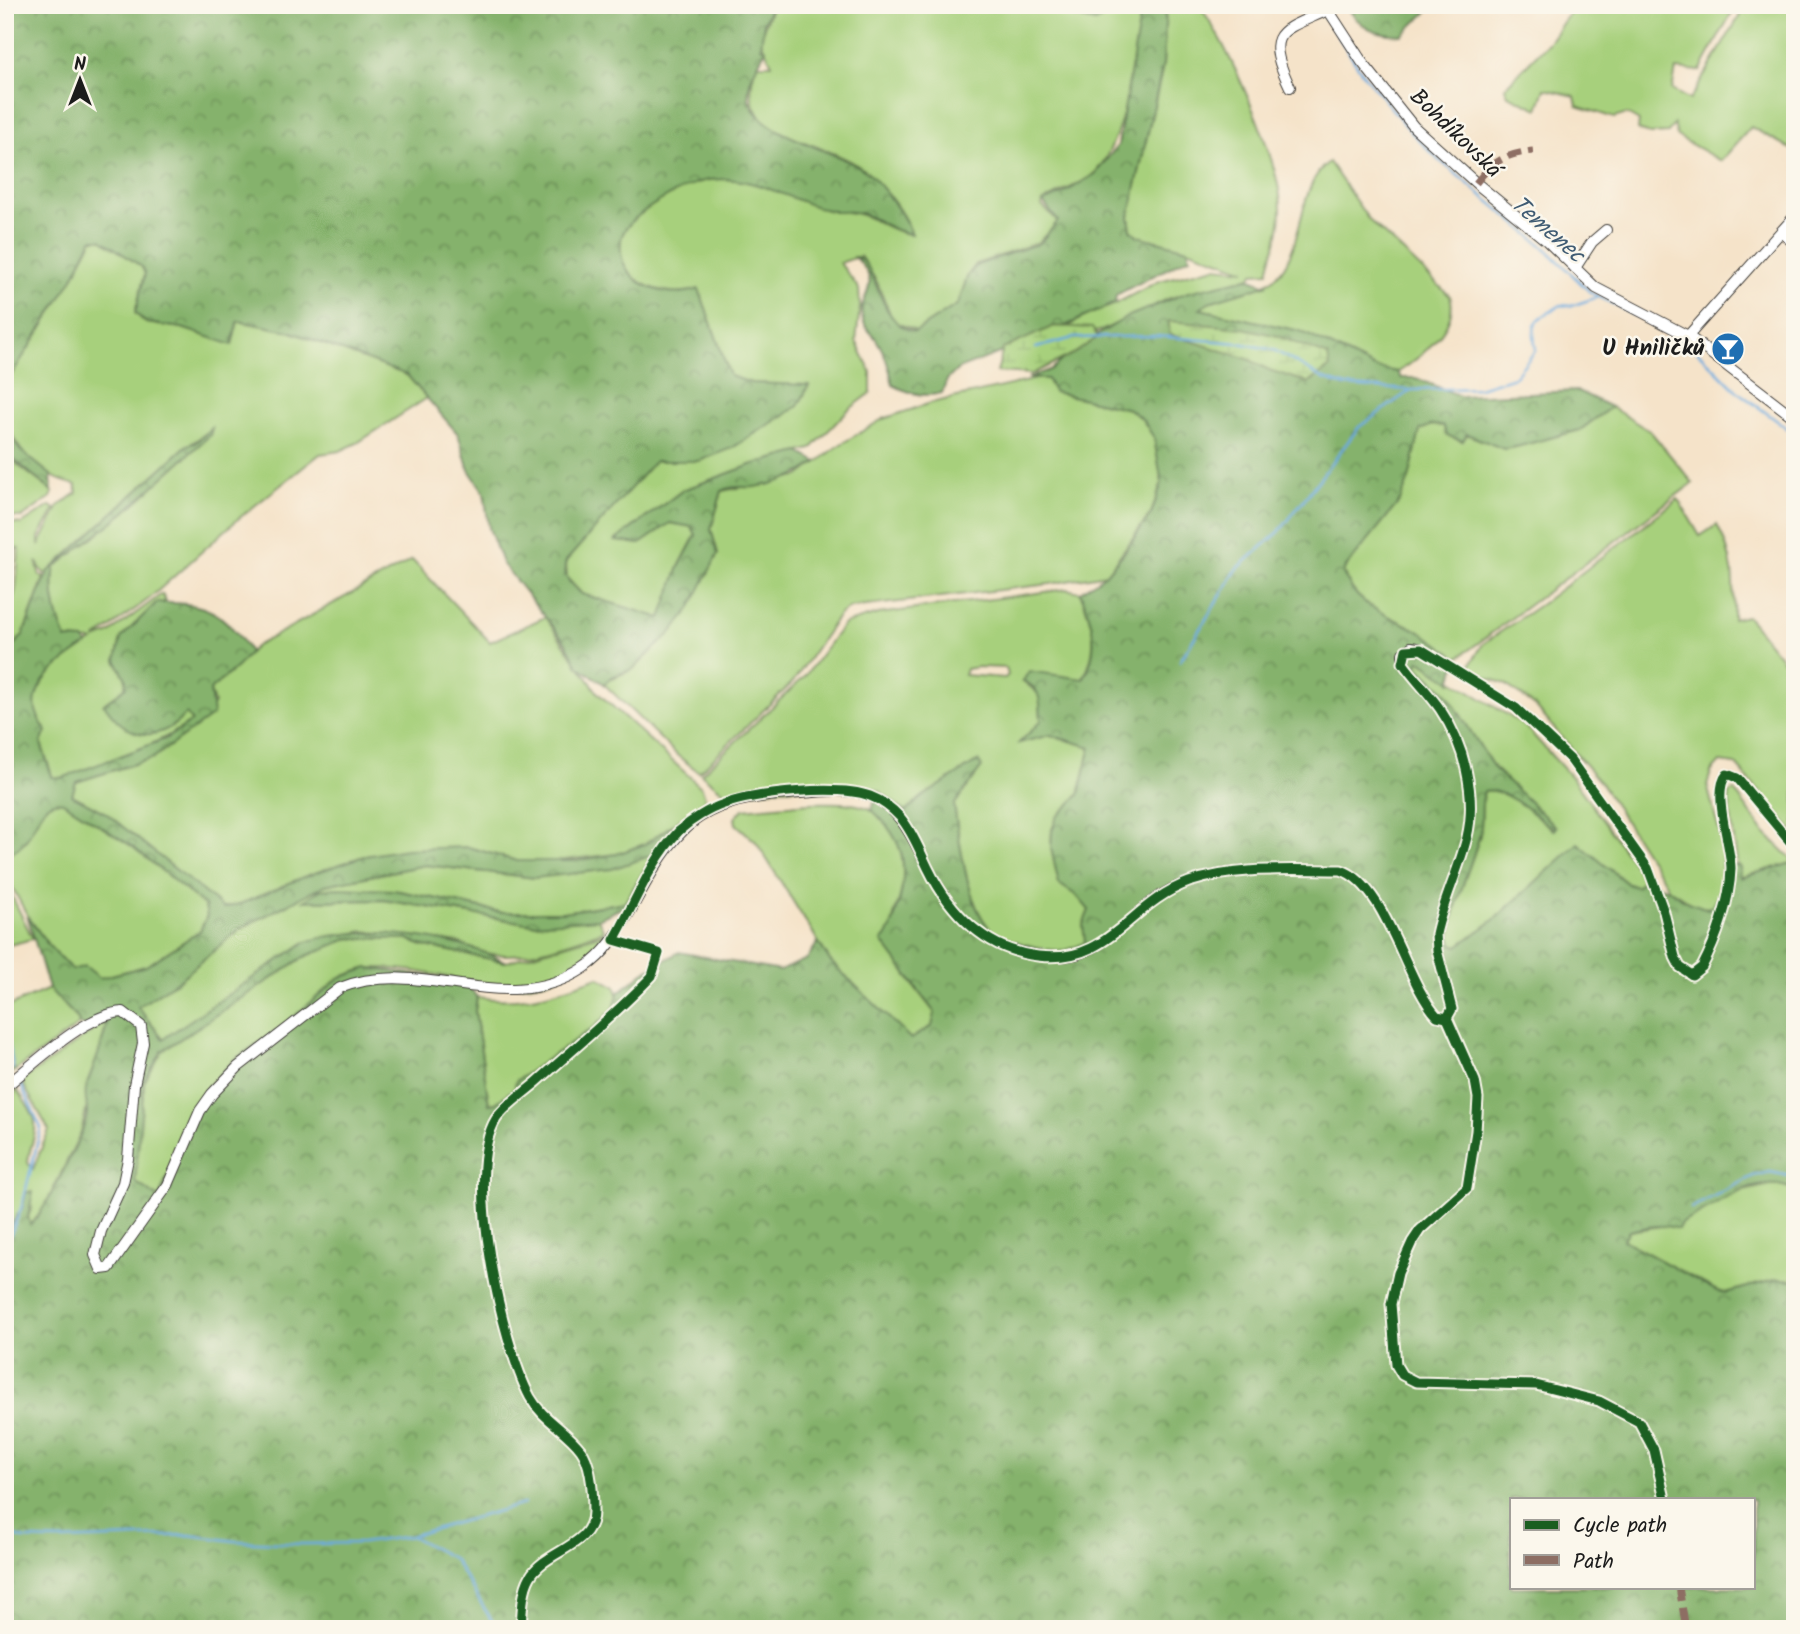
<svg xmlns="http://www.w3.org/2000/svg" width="1800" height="1634" font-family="Kalam,sans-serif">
	<defs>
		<pattern id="forest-crowns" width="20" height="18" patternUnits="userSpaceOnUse" patternTransform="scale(1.75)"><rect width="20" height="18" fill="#85b26c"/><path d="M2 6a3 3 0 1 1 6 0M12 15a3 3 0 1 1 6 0" fill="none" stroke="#6c9058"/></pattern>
		<pattern id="wetland-marsh" width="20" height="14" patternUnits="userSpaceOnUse" patternTransform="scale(1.75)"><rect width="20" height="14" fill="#a7d07c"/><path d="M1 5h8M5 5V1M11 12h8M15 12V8" fill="none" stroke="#8fb26b"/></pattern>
	</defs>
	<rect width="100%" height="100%" fill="#fbf7ec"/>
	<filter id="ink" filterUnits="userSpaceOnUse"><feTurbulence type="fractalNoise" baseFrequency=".0143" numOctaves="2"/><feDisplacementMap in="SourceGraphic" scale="14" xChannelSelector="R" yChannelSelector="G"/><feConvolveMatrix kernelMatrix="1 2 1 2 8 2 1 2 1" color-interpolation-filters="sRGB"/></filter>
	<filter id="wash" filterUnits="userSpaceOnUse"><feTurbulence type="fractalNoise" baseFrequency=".00686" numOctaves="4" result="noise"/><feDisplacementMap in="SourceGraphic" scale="28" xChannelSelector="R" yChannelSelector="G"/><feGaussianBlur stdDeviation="1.57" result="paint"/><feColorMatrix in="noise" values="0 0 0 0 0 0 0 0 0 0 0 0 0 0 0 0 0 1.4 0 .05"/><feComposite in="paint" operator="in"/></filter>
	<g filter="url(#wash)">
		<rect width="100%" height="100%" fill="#f5e3c9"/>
		<g fill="#a7d07c" stroke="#62764c" stroke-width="2" fill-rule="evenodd">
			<path d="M772,5H1095L1075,10L1077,18L1096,22L1123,5H1142C1140,45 1123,151 1091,176C1076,187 1057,192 1043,202L1042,206L1058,221L1057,224L1037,243L976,264L968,275L958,304L916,331L893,321L877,282L860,256L840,263L859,289L860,307L856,341L871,372V393L847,411L811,449L754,464L683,490L616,540L640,544L670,523L692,527L696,534L679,567L663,616L658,619L582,594L567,578L566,561L655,460L699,461L732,448L798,406L809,386L751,383L730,376L699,289C666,300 613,283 621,238C625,216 686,183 708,180C741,175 771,187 801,200C810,203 822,210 831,211C843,212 850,211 862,215C879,221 894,233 912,234C902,209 877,177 854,163C808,136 729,136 757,64H772L760,39Z"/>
			<path d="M1166,5H1199C1227,42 1281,163 1281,209C1281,232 1273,250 1268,272L1253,273L1251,277L1170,298L1103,330L1095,332L1068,327L1085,315L1111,306L1159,281L1215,267L1245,270L1188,249L1138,236L1131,230L1129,217L1163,66Z"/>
			<path d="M1575,5H1736L1700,71L1676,69L1672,90L1690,100L1739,17L1742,5H1795V151L1751,127L1721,161L1677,136L1674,124L1668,133L1650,134L1638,130L1639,121L1627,114L1614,118L1577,106L1575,96L1545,89L1538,109L1508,95L1505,87L1549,42Z"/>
			<path d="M1329,162L1369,220L1450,296C1460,326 1420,358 1397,373L1375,368L1300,331L1200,309C1222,290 1260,297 1281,271C1304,242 1299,182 1329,162Z"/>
			<path d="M93,239H101L142,267L145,274L135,313L146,323L182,328L232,344L238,321L289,331L407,375L427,398L357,443L340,451L320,454L238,519L150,598L95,639L108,634L162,594L166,602L156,603L121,638L116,660L126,679L125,688L104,704L186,714L192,721C152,748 107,762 62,778H53L41,743L46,731C44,726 39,721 37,716C23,682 70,656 93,641L66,639C56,616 50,592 55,567L125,512L210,435L211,430L183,449L48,572L44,574L36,561L40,576L44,577L23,635L5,656V624L16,589L19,549L16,548L11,586L5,585L12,551L5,537V522L22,524L50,506L55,509L39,537V545L59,506L77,493L76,485C30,474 0,436 5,387C8,373 25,354 33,342C55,308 75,275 93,239Z"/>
			<path d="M1041,378H1047L1055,392L1129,409L1143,420L1154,438L1162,483L1151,513L1106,574L1050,584L849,608L839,615L793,682L699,772L678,756L604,684C614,674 627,675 637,666C673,633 695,596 718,554L711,529L722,491L799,476L841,444L883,419L931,403Z"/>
			<path d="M1611,407L1651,432L1693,483L1458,658C1446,650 1434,640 1422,633C1391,615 1354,608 1343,570L1409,479L1420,430L1432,425L1445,426L1446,435L1462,441L1466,434L1504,449L1516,447L1580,430Z"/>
			<path d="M5,451L19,466L53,492L51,497L23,517H5Z"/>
			<path d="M1678,499L1700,536L1717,525C1735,559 1734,582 1733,619L1747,616L1795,675V833L1735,764L1720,762L1711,772L1707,785L1722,842L1723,885L1713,907L1699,908L1669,889L1600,782L1535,706L1505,684L1467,670L1483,644L1541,604Z"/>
			<path d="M412,560L490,642L545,617L598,693L702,788L706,800L645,844L617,854L538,863L517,861L468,847L364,856L306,876L243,903L223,908L106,813L72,795L76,782L153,758L214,704L210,690L256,646Z"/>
			<path d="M1067,589L1080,592C1093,622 1101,649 1082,679L1023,681L1040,695L1041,721L1020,742L1050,735L1091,747L1079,795L1057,817L1052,830L1051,848L1059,884L1077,895L1089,910L1083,925L1086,942C1064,954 1058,952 1035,947C1023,944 1004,939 994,932C967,912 959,837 954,805L982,767L978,761L922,797L905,813L879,791L863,786L777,789L734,794L725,793L701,774L804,677L844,624L878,614ZM978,667L1006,668L1008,675L1005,678L964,675L966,669Z"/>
			<path d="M1419,659L1525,726L1573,779L1637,868L1643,881L1636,887L1628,884L1578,844L1495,919L1458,947L1451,944C1445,922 1474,859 1480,834C1483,819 1480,805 1484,791C1504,786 1539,817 1553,830L1494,768L1447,694L1418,666Z"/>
			<path d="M1734,790L1763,831L1795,862L1739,878L1728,794Z"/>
			<path d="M51,801L63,802L133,847L205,906L207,916L200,931L146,966L100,978L72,970L49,946L27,915L5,873V854C37,847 30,813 51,801Z"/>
			<path d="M809,803C829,803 850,801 868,808C898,820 906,860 902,887C900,903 890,919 892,934C896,969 915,987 935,1013L933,1025L910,1039L831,962L756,842L736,824L735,818L743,809Z"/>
			<path d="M654,855L625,902L563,912H500L395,890L369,891L318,901L383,900L533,924L589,917L598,919L604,931C557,945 506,970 460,943L364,931L304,943L164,1039L137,1007L179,980L241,928L325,885L425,865L535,878Z"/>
			<path d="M5,882L33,939L5,946Z"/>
			<path d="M606,933V939C533,1026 459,965 370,968C360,969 348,975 339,978L192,1113L159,1198L135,1182L144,1082L162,1051L304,957L350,938L408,939L420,945L506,962Z"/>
			<path d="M598,977L616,987L619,1001L614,1009L594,1027L516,1081L515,1088L496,1103L489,1104L475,1011L477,997C522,1005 557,992 598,977Z"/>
			<path d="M49,989L78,1019L79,1025L5,1078V1046L8,1070L14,1069L5,1026V1008Z"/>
			<path d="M107,1021L81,1132L43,1211L31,1225L28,1217L32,1207L22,1208L5,1234C5,1206 0,1106 17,1089C22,1099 31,1108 34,1118C39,1132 28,1149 28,1163L33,1169L49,1130L24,1086V1079Z"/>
			<path d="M1779,1183L1795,1190V1280L1778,1279L1725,1293L1717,1291L1623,1240L1629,1231L1681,1223L1730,1194Z"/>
		</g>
		<g fill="url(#forest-crowns)" stroke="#506744" stroke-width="2" fill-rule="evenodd">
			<path d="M5,5H772L764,21L761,47L766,49C758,65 746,80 749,99C757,136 840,150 868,173C884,186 904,216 912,234C893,232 880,220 863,214C851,210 839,213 827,210C786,199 755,175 710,180C689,182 623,216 621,240C615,283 665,301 699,289L730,376L751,383L809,385L798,406L732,448L699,461H655L566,561C561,576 571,585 582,594L661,618L679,567L696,535L692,527L670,523L640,544L615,541L683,490L754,464L799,452L817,462C798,476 778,484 755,487C744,488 732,485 722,491L711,529L718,554L690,609L671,633L633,669L611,677L604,684L578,666L566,643L502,563L489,528L484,492L469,470L458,434L407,375L289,331L238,321L232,345L182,328L146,323L135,313L145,274L142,267L101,239H92L72,280L5,385Z"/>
			<path d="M1095,5H1123L1096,22L1069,16L1075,10Z"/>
			<path d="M1142,5H1166L1163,64L1129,217L1131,230L1138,236L1188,249L1190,257L1116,295L1115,303L1041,337L958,369L947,380L942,393C925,398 908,393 893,385C890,369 885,353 876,339C870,331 864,328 862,316C858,294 886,285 854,257C879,258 875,324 915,332L958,304L968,275L977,265L1040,243L1058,221L1043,202L1064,193L1095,174L1118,145Z"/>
			<path d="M1346,5H1442L1429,10L1402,35C1376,34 1360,29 1346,5Z"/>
			<path d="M1248,278L1266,285L1209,302L1200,309L1300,331L1375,368L1398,372L1401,378H1416L1460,396L1578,391L1611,407L1580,430L1516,447L1504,449L1467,434L1463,441L1446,435L1444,426L1432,425L1420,430L1409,479L1400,501L1343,571C1354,608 1391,615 1422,633C1434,640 1446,650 1458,658L1451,682L1419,660L1418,666L1447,694L1494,768L1556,827L1554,830C1539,818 1504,786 1484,791C1480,805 1483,820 1480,834C1474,859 1445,922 1452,944L1458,946L1495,919L1578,843L1628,884L1636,887L1643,881L1669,889L1683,900L1708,909C1723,899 1723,879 1722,862L1740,866V878L1795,862V1190C1752,1171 1718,1207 1681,1223L1678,1229C1662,1223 1646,1227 1629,1231L1623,1240L1717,1291L1725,1293L1778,1279L1795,1280V1629H5V1234L22,1208L26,1192H33L28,1217L30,1225C42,1217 85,1131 87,1115C88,1104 83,1096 87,1084C95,1063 103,1045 107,1022L97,1028L79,1025L78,1019L49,989L27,915L49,946L72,970L85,966L100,978L146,966L200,931L207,916L205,906L133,847L63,802C33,795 39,848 5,854V656L23,635L48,572L187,445L195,443L212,428L210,435L125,512L55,567C50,592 56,616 66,639L85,640L87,645C66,659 24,685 38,716C39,721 44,726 46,731L41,743L52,777L62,778L165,739L192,721L186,714C156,746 126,738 104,704L125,688L126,679L116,660L121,638L156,603C205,601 225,612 250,652L238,666L210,690L213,715L153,758L76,782L72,795L106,813L223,908L243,903L306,876L364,856L406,849L468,847L517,861H575L617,854L645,844L674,824L628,905L598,919L533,924L383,900L304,901L320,890L336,888L395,890L500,912H563L626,902L653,855L612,869L535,878L425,865L325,885L241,928L179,980L138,1007L163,1039L304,943C357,923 457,936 506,962L420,945L408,939L350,938L304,957L162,1051L144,1082L135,1182L159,1198L192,1113L208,1086L235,1059L282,1027L339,978L368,968L465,982L477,997L475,1011L489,1104L496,1103L515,1088L516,1081L594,1027L614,1009L618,993L643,973L679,952L780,971L807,959L818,942L831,962L911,1039L932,1026L935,1013L882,941C891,932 892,925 896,913C910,868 906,841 871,809L879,791L905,812L922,797L978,761L982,767L954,805C959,837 967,912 994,932C1004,939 1023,944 1035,947C1058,952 1064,954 1085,942L1083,925L1089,910L1077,896L1059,884L1051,848L1052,830L1057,817L1079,795L1091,747L1050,735L1019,743L1041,721C1040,703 1042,688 1023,681L1029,671L1083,679C1101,649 1093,622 1080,592L1106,574L1123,554L1151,514L1162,483L1154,438L1143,420L1129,409L1054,392L1047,379L1028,378L1052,369L1074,349L1129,316L1188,292ZM1511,1499H1753V1587H1511Z"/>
			<path d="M5,427L20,450L51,475L52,491L6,453Z"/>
		</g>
		<g fill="url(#wetland-marsh)" stroke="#62764c" stroke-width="2">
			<path d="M1169,321L1243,328L1278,336L1328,356L1330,367L1309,383L1269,370L1248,359L1169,334Z"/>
			<path d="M1054,326L1092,328L1098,337L1075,353L1032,374L997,372L1003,349Z"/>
		</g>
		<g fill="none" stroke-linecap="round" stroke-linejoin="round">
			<g stroke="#6baade" stroke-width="2.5">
				<path d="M1324,14L1363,74L1411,132L1438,159L1544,247L1591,293L1671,333L1696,350L1738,392L1795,434"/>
				<path d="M1036,348L1073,338L1156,336L1239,343L1274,350L1324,379L1346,386L1410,390"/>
				<path d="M1180,661L1237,569L1280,531L1359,427L1411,390L1479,388L1514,377L1536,350C1530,319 1536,321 1561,305L1571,306L1598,297"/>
				<path d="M5,1022L13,1068"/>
				<path d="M1691,1208L1753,1176L1770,1172L1795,1177"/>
				<path d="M5,1247L21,1209L41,1128L20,1083"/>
				<path d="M5,1533L25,1539L59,1540L189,1535L235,1541L302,1544L362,1543L411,1536L454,1559L497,1629"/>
				<path d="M413,1535L524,1504"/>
			</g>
		</g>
	</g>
	<g filter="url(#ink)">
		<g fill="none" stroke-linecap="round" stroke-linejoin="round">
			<defs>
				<g id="minor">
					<path d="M1325,5L1362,62L1414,127L1476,183L1546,240L1596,288L1688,336L1795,418"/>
					<path d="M1290,87C1262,30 1282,31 1328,10"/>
					<path d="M1782,233L1795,244"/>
					<path d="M1575,268L1592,242L1606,230"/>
					<path d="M1688,336L1795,216"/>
					<path d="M5,1087C35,1063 85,1014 123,1012L141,1026L143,1043L134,1085L128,1159L123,1183L101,1231L95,1255L101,1269L109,1268L168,1185L200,1111L212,1094L238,1067L340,988C420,955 505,1020 584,968C607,953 619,931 632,908C676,827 693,801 789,794C815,792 848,787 872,797C900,809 911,835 924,860C952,917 987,955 1055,957C1106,959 1132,907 1176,887C1225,865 1288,870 1341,870C1387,885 1405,982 1437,1016L1447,1018L1452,1009L1437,950L1436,934C1443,901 1459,870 1467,837C1477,795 1464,744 1440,709C1429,693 1414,679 1403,663V653L1411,647L1421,649L1516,708L1570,759L1648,868L1664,912L1675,957L1680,967L1692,975L1702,967C1717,939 1730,900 1731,869C1731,844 1711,792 1727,774L1737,778L1795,848"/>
				</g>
			</defs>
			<use href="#minor" stroke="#3d3a36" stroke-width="12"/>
			<use href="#minor" stroke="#fff" stroke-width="10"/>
			<g stroke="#8d6e63" stroke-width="7" stroke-dasharray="14 7" stroke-linecap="butt">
				<path d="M1476,183C1493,161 1505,154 1533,151"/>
				<path d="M1679,1587L1686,1629"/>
			</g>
			<defs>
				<g id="cycleway">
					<path d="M1447,1018L1452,1009L1437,950L1436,934C1443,901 1459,870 1467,837C1477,795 1464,744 1440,709C1429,693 1414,679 1403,663L1406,650L1421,649L1516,708L1570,759L1648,868L1664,912L1675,957L1680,967L1692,975L1702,967C1717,939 1730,900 1731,869C1731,844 1711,792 1727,774L1737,778L1795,848"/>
					<path d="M1447,1018L1475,1081L1478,1098L1476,1131L1467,1188L1420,1230L1412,1242L1398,1273L1391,1304L1396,1365L1402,1375L1416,1382L1536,1385L1599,1401L1639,1422L1654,1450L1665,1499"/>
					<path d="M521,1629C522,1613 522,1591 530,1577C545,1550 593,1547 593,1512C593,1494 592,1465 581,1450C566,1430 542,1419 530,1397C502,1344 463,1172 496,1119C505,1105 526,1092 539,1080C577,1046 617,1013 652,976L659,953L614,940C634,905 651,860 679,831C691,820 709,809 724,804C757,793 838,784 870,796C881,800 893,809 900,817C913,832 920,852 928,868C950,913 986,950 1038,956C1110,965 1128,904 1189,882C1235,866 1293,870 1341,870C1387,885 1405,982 1437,1016L1447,1018"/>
				</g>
			</defs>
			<use href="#cycleway" stroke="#fbf7ec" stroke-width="13"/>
			<use href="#cycleway" stroke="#1b5e20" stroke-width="9"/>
		</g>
	</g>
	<defs>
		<symbol id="bar-disc" viewBox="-11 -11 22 22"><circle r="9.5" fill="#1f6fb2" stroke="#fbf7ec"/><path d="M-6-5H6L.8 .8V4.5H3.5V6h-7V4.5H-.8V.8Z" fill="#fff"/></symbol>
	</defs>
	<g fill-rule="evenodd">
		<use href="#bar-disc" x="1709" y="330" width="38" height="38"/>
	</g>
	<g text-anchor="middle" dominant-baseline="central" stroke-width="5" stroke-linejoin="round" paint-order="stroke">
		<g font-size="23" fill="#1c1c1c" stroke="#fbf7ec">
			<text transform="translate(1455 134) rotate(44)">Bohdíkovská</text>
		</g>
		<g font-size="23" font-weight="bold" fill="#1c1c1c" stroke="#fbf7ec" text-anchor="end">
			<text x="1704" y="349">U Hniličků</text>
		</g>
		<g font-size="24" font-style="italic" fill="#405c73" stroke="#fbf7ec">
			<text transform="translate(1547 230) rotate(41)">Temenec</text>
		</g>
	</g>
	<rect width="1800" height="1634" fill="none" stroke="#fbf7ec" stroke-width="28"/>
	<rect x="1510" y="1498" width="245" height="91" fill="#fbf7ec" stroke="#a29f99" stroke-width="2"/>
	<rect x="1524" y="1520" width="35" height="10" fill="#1b5e20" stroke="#a29f99" stroke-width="2"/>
	<text x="1573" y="1532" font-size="21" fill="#1c1c1c">Cycle path</text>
	<rect x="1524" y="1555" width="35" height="10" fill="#8d6e63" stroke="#a29f99" stroke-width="2"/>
	<text x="1573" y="1568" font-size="21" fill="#1c1c1c">Path</text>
	<g transform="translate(80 80)" stroke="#fbf7ec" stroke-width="5" paint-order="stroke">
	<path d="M0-5L12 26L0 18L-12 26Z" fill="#1c1c1c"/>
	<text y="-10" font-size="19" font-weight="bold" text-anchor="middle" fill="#1c1c1c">N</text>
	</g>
</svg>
